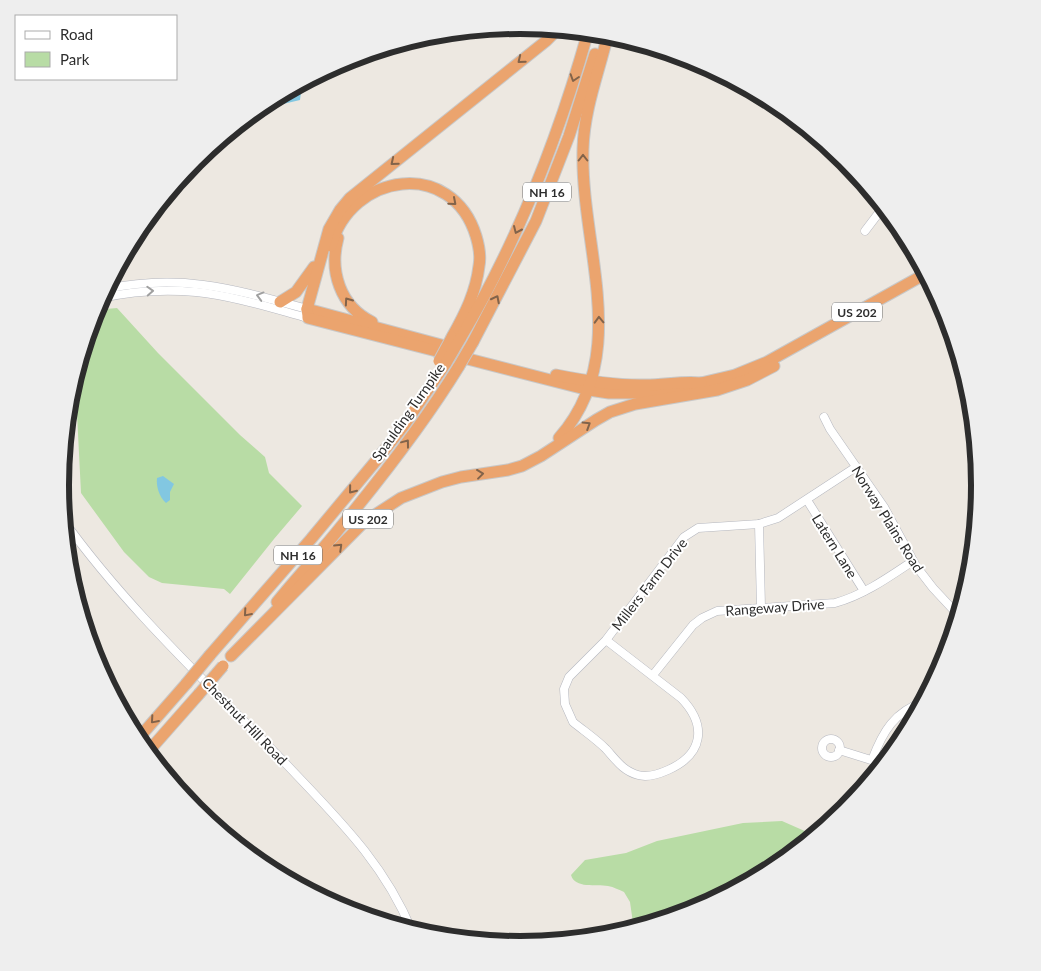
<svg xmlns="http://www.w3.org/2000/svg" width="1041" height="971" font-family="Lato,sans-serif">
	<rect width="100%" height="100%" fill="#ede8e1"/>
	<g fill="#b8dca5">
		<path d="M117,308L158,353L240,435L265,457L269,473L302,506L274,539L230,594L224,589L162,583L149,577L124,552L81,493L77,414L70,393L95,310Z"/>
		<path d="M782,821L816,836L776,869L696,911L634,930L630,902L624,892C619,890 614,887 608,886C596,884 575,889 571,875L585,860L626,853L657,841L743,823Z"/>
	</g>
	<g fill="#82c7e1">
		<path d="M294,87L301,92L300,100L279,105L271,99Z"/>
		<path d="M163,476L174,484L170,492V500L166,503C159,497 156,486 157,478Z"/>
	</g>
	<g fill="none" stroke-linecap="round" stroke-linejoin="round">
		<defs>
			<g id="minor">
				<path d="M865,231L884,206"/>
				<path d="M106,289C182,273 234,289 307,309"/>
				<path d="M101,298C133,291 164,289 196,292C234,296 271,308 308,318"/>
				<path d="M824,417L830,429L884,507L916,566L933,588L960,617"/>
				<path d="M807,500L864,591"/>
				<path d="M64,521C128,610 212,687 288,766C338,819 384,863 412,931"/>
				<path d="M759,524L761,607"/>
				<path d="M606,640L681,698C707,725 704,754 668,770C659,774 648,778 638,775C623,771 616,760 606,749C596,739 584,731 573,722L565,704L564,689L569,677L606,640L684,537L698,528L759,524L778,518L856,467"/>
				<path d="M653,675L693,625L702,618L717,611L835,603C864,595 889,577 913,561"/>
				<circle cx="831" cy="748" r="9"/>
				<path d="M839,750L884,764"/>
				<path d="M872,760C883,731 894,712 925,701"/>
			</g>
			<g id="highway">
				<path d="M338,238C329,271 340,306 372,322"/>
				<path d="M331,246C351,172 452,158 476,236C479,246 481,256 479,266C476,292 465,314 452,337"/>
				<path d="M280,302L296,292L314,267"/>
				<path d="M307,309L456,349"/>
				<path d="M308,316L307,309L329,229L340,210L350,198L546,41L558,29"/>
				<path d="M308,318L589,390L609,393H649L687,390L701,383L735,375L767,362L927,273"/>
				<path d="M460,339C517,243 558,139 588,32"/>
				<path d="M473,342L536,221L569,136L595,54"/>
				<path d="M556,375C586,381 616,386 646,385C665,385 682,381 701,383"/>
				<path d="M559,438C633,354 580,247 583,149C584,109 599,72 608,34"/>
				<path d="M277,602C297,577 319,554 339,529C382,477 424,423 459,366"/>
				<path d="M210,655L311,539L375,462L405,424L446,363"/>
				<path d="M231,656L364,522L401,498L442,482L461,477L508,470L522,466L541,456L596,420L610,412L635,404L717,390L747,380L774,366"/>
				<path d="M137,740L186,684"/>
				<path d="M147,753L199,694"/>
			</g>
		</defs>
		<use href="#minor" stroke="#b5b7bf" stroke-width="9"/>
		<use href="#highway" stroke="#c8c8c8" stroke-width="13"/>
		<use href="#minor" stroke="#fff" stroke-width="8"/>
		<use href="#highway" stroke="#eba46e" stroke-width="11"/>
		<defs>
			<g id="highway-bridge">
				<path d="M439,361L452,337"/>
				<path d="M446,363L460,339"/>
				<path d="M459,366L473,342"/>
				<path d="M186,684L210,655"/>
				<path d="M199,694L223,666"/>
			</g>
		</defs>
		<use href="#highway-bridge" stroke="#c8c8c8" stroke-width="13" stroke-linecap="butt"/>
		<use href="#highway-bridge" stroke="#eba46e" stroke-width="11"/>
	</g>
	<defs><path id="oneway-chevron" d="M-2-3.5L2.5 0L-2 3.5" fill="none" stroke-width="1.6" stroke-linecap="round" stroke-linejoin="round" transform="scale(1.25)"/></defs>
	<g stroke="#82634a">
		<use href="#oneway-chevron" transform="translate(521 60) rotate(141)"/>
		<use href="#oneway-chevron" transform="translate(574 78) rotate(108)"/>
		<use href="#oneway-chevron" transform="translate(583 158) rotate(-90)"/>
		<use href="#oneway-chevron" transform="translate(394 162) rotate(141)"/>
		<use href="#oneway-chevron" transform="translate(453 202) rotate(41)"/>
		<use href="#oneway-chevron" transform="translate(517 230) rotate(114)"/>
		<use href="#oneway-chevron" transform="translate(496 299) rotate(-63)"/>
		<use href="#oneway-chevron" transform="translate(348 301) rotate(-125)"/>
		<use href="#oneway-chevron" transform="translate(599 320) rotate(-92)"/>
		<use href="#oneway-chevron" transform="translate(587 425) rotate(-32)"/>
		<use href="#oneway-chevron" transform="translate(406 443) rotate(-53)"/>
		<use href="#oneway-chevron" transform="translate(480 474) rotate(-7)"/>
		<use href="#oneway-chevron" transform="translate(352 490) rotate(129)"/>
		<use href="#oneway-chevron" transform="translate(339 547) rotate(-44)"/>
		<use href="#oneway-chevron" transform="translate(247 613) rotate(131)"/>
		<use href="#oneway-chevron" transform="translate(154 720) rotate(131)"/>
	</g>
	<g stroke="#a0a0a0">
		<use href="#oneway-chevron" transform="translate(150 291) rotate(-3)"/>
		<use href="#oneway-chevron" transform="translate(260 296) rotate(-165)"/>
	</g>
	<g text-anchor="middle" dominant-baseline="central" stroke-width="4" stroke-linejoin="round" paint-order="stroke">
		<g fill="#fff" stroke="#6c6c6c" stroke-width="1">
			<rect x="523" y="182.5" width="48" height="19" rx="4"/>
			<rect x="832" y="302.5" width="50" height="19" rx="4"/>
			<rect x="343" y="509.5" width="50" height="19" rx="4"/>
			<rect x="274" y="545.5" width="48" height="19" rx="4"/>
		</g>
		<g font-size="12" font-weight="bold" fill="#2d2d2d">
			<text x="547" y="192">NH 16</text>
			<text x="857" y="312">US 202</text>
			<text x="368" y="519">US 202</text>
			<text x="298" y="555">NH 16</text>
		</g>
		<g font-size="14" fill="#2d2d2d" stroke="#fff">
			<text transform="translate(408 412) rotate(-55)">Spaulding Turnpike</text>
			<text transform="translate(888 519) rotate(58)">Norway Plains Road</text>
			<text transform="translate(835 546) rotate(58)">Latern Lane</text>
			<text transform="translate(649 584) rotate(-52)">Millers Farm Drive</text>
			<text transform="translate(775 607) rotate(-4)">Rangeway Drive</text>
			<text transform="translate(245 721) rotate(46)">Chestnut Hill Road</text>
		</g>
	</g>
	<path d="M0 0H1041V971H0ZM69 485a451 451 0 1 1 902 0a451 451 0 1 1-902 0Z" fill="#eee" fill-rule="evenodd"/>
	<path fill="none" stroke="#2d2d2d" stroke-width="6" d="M69 485a451 451 0 1 1 902 0a451 451 0 1 1-902 0Z"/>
	<rect x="15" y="15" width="162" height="65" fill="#ffffff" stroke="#ababab"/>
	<rect x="25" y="31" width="25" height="8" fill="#ffffff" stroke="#ababab"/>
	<text x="60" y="40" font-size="15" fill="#2d2d2d">Road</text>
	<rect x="25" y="52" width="25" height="15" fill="#b8dca5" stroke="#ababab"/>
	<text x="60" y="65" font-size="15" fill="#2d2d2d">Park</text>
</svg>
